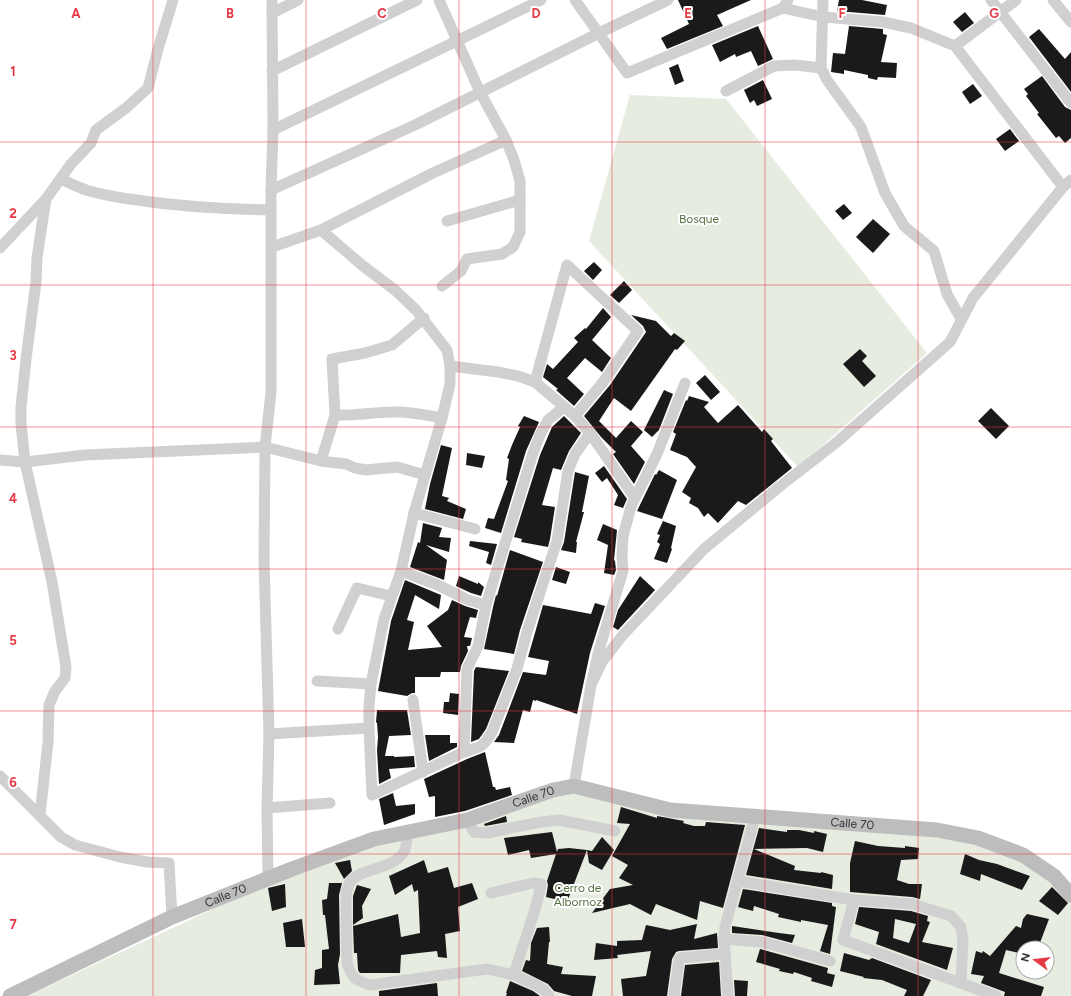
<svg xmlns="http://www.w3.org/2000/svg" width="1071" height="996" font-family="Figtree,sans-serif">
	<rect width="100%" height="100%" fill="#fff"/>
	<g fill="#e6ecdf" fill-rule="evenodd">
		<path d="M630,95L726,99L927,353L798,467L589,241Z"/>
		<path d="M573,790L753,819L942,831L1022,859L1071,900V996H27L269,883L375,845ZM1023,948H1047V972H1023Z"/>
	</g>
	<g fill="#1a1a1a" fill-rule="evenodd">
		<path d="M678,0H751L717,15L723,26L667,49L661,38L689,24Z"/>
		<path d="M839,0H862L887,5L885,15L837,11Z"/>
		<path d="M965,12L974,23L962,32L953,22Z"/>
		<path d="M758,26L773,59L758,66L751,51L736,57L735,54L720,62L712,45Z"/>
		<path d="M849,26L883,29V34L887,35L881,62L897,63L896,78L878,77L877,80L868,78V75L844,70V74L831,72L833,53L845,54Z"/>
		<path d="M1039,29L1065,59L1071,52V92L1029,37Z"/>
		<path d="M678,64L684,81L675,85L669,68Z"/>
		<path d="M1042,76L1065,107L1071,110V138L1065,143L1059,136L1056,138L1037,114L1039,113L1026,96L1028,94L1024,89Z"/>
		<path d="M763,80L772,99L757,106L754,100L750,103L744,90Z"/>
		<path d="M973,84L982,96L970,104L962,92Z"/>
		<path d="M1010,129L1019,141L1005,151L996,139Z"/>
		<path d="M844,204L852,213L843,220L835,211Z"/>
		<path d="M873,219L890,234L873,253L856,237Z"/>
		<path d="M594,262L602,270L593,280L584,271Z"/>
		<path d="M624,281L632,290L619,303L610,295Z"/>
		<path d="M603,308L611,317L592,340L611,358L602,372L585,358L567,378L584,394L574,406L556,390L558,389L543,377L547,364L553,369L578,342L574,338L585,328L586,329Z"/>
		<path d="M631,315L656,321L671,336L674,333L685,341L677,350L675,349L631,411L614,398L599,421L616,438L631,421L643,432L631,446L645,462L634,484L613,454L616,452L601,437L584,416L610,385L646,332L643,326Z"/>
		<path d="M860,349L867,356L862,361L876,376L864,387L843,364Z"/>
		<path d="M705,375L720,392L711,400L696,383Z"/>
		<path d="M664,390L673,394L659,430L652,437L644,430Z"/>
		<path d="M689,396L709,402L704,407L718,423L738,405L762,432L764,429L773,439L771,441L792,468L746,505L738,501L718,523L708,513L704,517L698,508L689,503L691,498L682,492L696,467L687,457L670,450L676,434L673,432L686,400L687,401Z"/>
		<path d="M991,408L1009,426L996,439L978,421Z"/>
		<path d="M524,416L539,422L526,451L501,533L485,528L488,518L494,519L508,481L506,480L509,459L507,458L512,445L520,427L518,426Z"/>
		<path d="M564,416L581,433L569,451L561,470L553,468L542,505L555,507L550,539L548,547L521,542L522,539L514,537L540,455L552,427Z"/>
		<path d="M441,445L452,448L442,496L449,498L447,501L466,509L463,519L425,509L430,484Z"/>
		<path d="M467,453L485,456L482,468L466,465Z"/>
		<path d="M604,466L627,499L623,508L614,505L618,495L607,478L602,482L595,473Z"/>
		<path d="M659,470L677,480L662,519L637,511L655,474L656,475Z"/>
		<path d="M575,472L589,476L582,512H584L576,542H577L576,553L561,550L564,542Z"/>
		<path d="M663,521L676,526L671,548L672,549L667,563L654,559L660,544L657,542L660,535L657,534Z"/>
		<path d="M423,523L442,528L439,537L451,538L449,552L426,545L447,560L444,580L410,567L418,542L420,543Z"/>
		<path d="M603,524L617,530L614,560L615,561L616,570L614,575L604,573L608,545L597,540Z"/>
		<path d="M470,541L497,544L491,565L486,563L489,552L469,546Z"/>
		<path d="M510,550L543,562L520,630L514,654L484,649L493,607L496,595L497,596Z"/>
		<path d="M556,567L570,572L566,584L552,580Z"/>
		<path d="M459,576L478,584V582L484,587L481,596L471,593L456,586Z"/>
		<path d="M640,576L655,590L618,630L613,627L618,610Z"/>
		<path d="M405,580L441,595L439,609L415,595L407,620L414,622L408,650L442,647L427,626L448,610L452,600L465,606L478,610L476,618L470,617L464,637L472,638L470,646H467L468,651L461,666L460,672H441L440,677H415V693H412L407,696L378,691L391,621Z"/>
		<path d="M595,603L605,606L590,653L577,714L536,700V701L533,700L530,712L523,710L514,743L494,742L499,735L523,672L546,675L549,661L528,657L543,605L591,614Z"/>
		<path d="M476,667L509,671L486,729L479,739L471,742L474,671Z"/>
		<path d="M450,693L459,694L458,715L443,713L444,702H449Z"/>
		<path d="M377,710H407L411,735L389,736L385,756H394V757L414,756L415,767L389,769L391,778L379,784L377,750L378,737L377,723L376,722Z"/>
		<path d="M425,735H450V743H457V747L429,761Z"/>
		<path d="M485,752L493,787H495L496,790L510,787L512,795L465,811L435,817V796L429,797L424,779L467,759Z"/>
		<path d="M393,793L396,806L415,804V814L384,825L379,799Z"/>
		<path d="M621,807L657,818V816L684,821L683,823L694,826H705L706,822L745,825L723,908L700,901L697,920L656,904L651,915L630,904L592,913L610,889L633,885L619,878L628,865L612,856L630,824L617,823Z"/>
		<path d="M506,816L507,822L485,826L484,824Z"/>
		<path d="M759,828L787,832V830H799L814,833V831L827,834L823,852L807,848L754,849L795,866L794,870L821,873V872L833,875L832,889L746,875Z"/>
		<path d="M552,832L557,852L558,849L569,848L587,850L567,902L546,897L548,885L547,881L556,854L531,858L529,850L508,855L504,838Z"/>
		<path d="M602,837L614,850L602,870L589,863L587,850L592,851Z"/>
		<path d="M855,841L878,846L905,848V846L919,848L918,859L901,860L897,880L909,884H922L920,899L912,897L850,892V863Z"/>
		<path d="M965,854L979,860L997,864L1030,876L1022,890L981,874L980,881L960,874Z"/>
		<path d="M350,860L352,871L344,879L335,863Z"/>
		<path d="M424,860L428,873L448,867L454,888L472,883L478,899L458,907L460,931L445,934L447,958L438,957L437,951L401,955L400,973H360L358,970L357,953H354L353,926L398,914L401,937L420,933L418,890L414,892L412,884L395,895L389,876Z"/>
		<path d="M329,883H342L339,895L340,954L338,965L340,984L314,985L315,970L322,968V950L329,949L325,915H323L322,900L327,899Z"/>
		<path d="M285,884L286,907L272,911L268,888Z"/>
		<path d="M357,885L371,889L362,906L363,918L353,925V896Z"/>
		<path d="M1052,887L1068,903L1058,915L1039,901Z"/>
		<path d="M743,889L832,903V906L836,907L830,954L820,951L828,925L801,920V922L778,917L779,914L754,906L753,911L738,907Z"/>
		<path d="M859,907L911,911L928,916L927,921L930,922L922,942L953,948L947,970L876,944L879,932L855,924ZM895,919L916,924L909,943L893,938Z"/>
		<path d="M1027,914L1049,919L1038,948H1023V954L1006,950L999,973L1044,987L1041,996H1004L1005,992L981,983L984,976L971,974L976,951L982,953L983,951L990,956L1016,926L1021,928L1023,919Z"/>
		<path d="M302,919L305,947H286L283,923Z"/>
		<path d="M697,924L694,939L717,933L718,948L679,951L676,952L672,959L667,996H623L621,979L646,976L651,951L617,955L618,958L594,960L596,943L617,946V941L642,940L646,925L670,930Z"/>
		<path d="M732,926L779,933L795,935L792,943L762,935L732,933Z"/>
		<path d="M549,927L550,942H549L547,964L563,967L561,974L596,976L592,996H572L554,991L548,984L522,971L526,960L530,961L531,943L537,928Z"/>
		<path d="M760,949L828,968L827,973L835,975L832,987L811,981L812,978L794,972L793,974L779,971L780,969L756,962Z"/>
		<path d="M844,953L869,960L872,958L931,980L923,996H904L907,990L882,980L863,978L864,977L840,971Z"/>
		<path d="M719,962L721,996H681L685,965Z"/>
		<path d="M734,980L748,981L747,996H735Z"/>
		<path d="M510,981L533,991L540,996H506L507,993H506Z"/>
		<path d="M437,983L438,996H379V991Z"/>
	</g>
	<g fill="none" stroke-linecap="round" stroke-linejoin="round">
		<g stroke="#d0d0d0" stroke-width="11">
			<path d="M439,0L480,92L506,140L514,160L520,181V232L513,247L502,254L467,259L461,271L442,286"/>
			<path d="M575,0L627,73L783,8L788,0"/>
			<path d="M823,0L821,68L827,80L861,127L885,193L904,226L934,251L947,294L961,319"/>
			<path d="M991,0L1071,103"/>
			<path d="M1053,0L1071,22"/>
			<path d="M783,8L823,17L883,22L911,28L955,46L1063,187"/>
			<path d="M272,13L298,0"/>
			<path d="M955,46L1016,0"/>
			<path d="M272,71L417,0"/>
			<path d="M726,91L774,66L795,65L821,68"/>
			<path d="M273,130L541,0"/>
			<path d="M61,179C69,183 78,187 86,190C103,195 120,198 137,200C182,207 226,209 271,210"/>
			<path d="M271,190L415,125L599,33L668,0"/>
			<path d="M447,221L520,200"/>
			<path d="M321,230L363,266L395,290L416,310L447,350L450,366V384L442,418L414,513L401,571L384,619L371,684L369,706V728L372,795L464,752C480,747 483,748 492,732L517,669L527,632L557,541L568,471L575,454L590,433"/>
			<path d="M272,247L321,230L433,173L506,140"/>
			<path d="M0,248L46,199"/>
			<path d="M450,366L498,372L518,376L535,382L575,416L590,433L635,498"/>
			<path d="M535,382L567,265L638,331L604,381L575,416"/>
			<path d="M335,415C355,416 374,412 393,412C410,411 426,415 442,418"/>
			<path d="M0,460L25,462L85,455L265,447L321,461L346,464L355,468L366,470L397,467L425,475"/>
			<path d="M321,461L335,415L332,359L365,353L392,345L424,318"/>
			<path d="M414,513L475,529"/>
			<path d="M401,571L438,585L468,600L486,605"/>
			<path d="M338,629L357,588L391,596"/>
			<path d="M317,681L371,684"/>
			<path d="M591,685L602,662L622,636L704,549L779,487L837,442L950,342L973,298L1063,187L1071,180"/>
			<path d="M413,700L423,772"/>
			<path d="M269,734L369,728"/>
			<path d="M464,752L467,669L478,646L486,605L533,453L540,435L548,420L564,407"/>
			<path d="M0,776L61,837L75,845L120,857L147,862L169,863L172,917"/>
			<path d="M574,786L591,685L599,650L623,571L622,555L623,536L631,507L635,498L657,454L685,383"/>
			<path d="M267,808L330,803"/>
			<path d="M40,815L48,742L49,705L55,691L65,678L66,667L52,582L25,462L21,424V407L26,359L36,282L37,258L41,231L46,199L71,164L91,143L96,130L126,108L148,88L158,49L173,0"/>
			<path d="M467,820L474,832L487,833L541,822L559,820L615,831"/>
			<path d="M407,831C407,837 407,845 405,850C394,871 361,867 351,881C348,885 347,890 346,895L347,963C352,978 355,980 370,985L487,969L514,975L536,985L544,990L549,996"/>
			<path d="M268,879L267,808L269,734L264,561L265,447L271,392V190L273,130L272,0"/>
			<path d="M738,881L854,900L912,904L951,916L961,927L963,940L961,982"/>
			<path d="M491,893L533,883L541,884C536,915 522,944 514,975"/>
			<path d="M854,900L843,940L996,996"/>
			<path d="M724,939L761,942L774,945L830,961"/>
			<path d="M674,996L679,960L680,958L725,954"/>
			<path d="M728,996L724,939L725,927L755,816"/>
		</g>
		<path stroke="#bdbdbd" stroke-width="15" id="s1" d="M10,996L172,917L292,869L374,839L467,820L553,790L574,786L670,810L937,830L978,838L1023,855L1054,876L1071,895"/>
	</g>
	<path fill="none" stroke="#e63946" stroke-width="1" stroke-opacity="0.55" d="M153,0V996M306,0V996M459,0V996M612,0V996M765,0V996M918,0V996M0,142H1071M0,285H1071M0,427H1071M0,569H1071M0,711H1071M0,854H1071"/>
	<g text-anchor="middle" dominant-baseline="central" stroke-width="4" stroke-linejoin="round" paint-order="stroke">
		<g font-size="12" fill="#56703f" stroke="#fff">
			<text x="699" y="219">Bosque</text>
			<text x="578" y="888">Cerro de<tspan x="578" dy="14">Albornoz</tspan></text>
		</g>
		<g font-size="12" fill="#333" stroke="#fff">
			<text stroke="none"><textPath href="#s1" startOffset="562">Calle 70</textPath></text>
			<text stroke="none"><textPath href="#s1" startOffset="886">Calle 70</textPath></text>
			<text stroke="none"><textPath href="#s1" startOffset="238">Calle 70</textPath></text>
		</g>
	</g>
	<g font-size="13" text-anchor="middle" font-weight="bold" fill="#e63946" stroke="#fff" stroke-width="4" stroke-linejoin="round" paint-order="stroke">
		<text x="76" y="18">A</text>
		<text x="230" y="18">B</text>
		<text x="382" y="18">C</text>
		<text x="536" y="18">D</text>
		<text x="688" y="18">E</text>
		<text x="842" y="18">F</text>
		<text x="994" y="18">G</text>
		<text x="13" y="76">1</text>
		<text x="13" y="218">2</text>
		<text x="13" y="360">3</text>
		<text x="13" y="503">4</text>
		<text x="13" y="645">5</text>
		<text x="13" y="787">6</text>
		<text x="13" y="929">7</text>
	</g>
	<g transform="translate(1035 960) rotate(285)"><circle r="19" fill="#ffffff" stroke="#adadad"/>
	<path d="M0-3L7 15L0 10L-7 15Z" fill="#e63946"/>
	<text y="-6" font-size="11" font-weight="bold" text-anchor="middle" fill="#333333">N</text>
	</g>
</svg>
